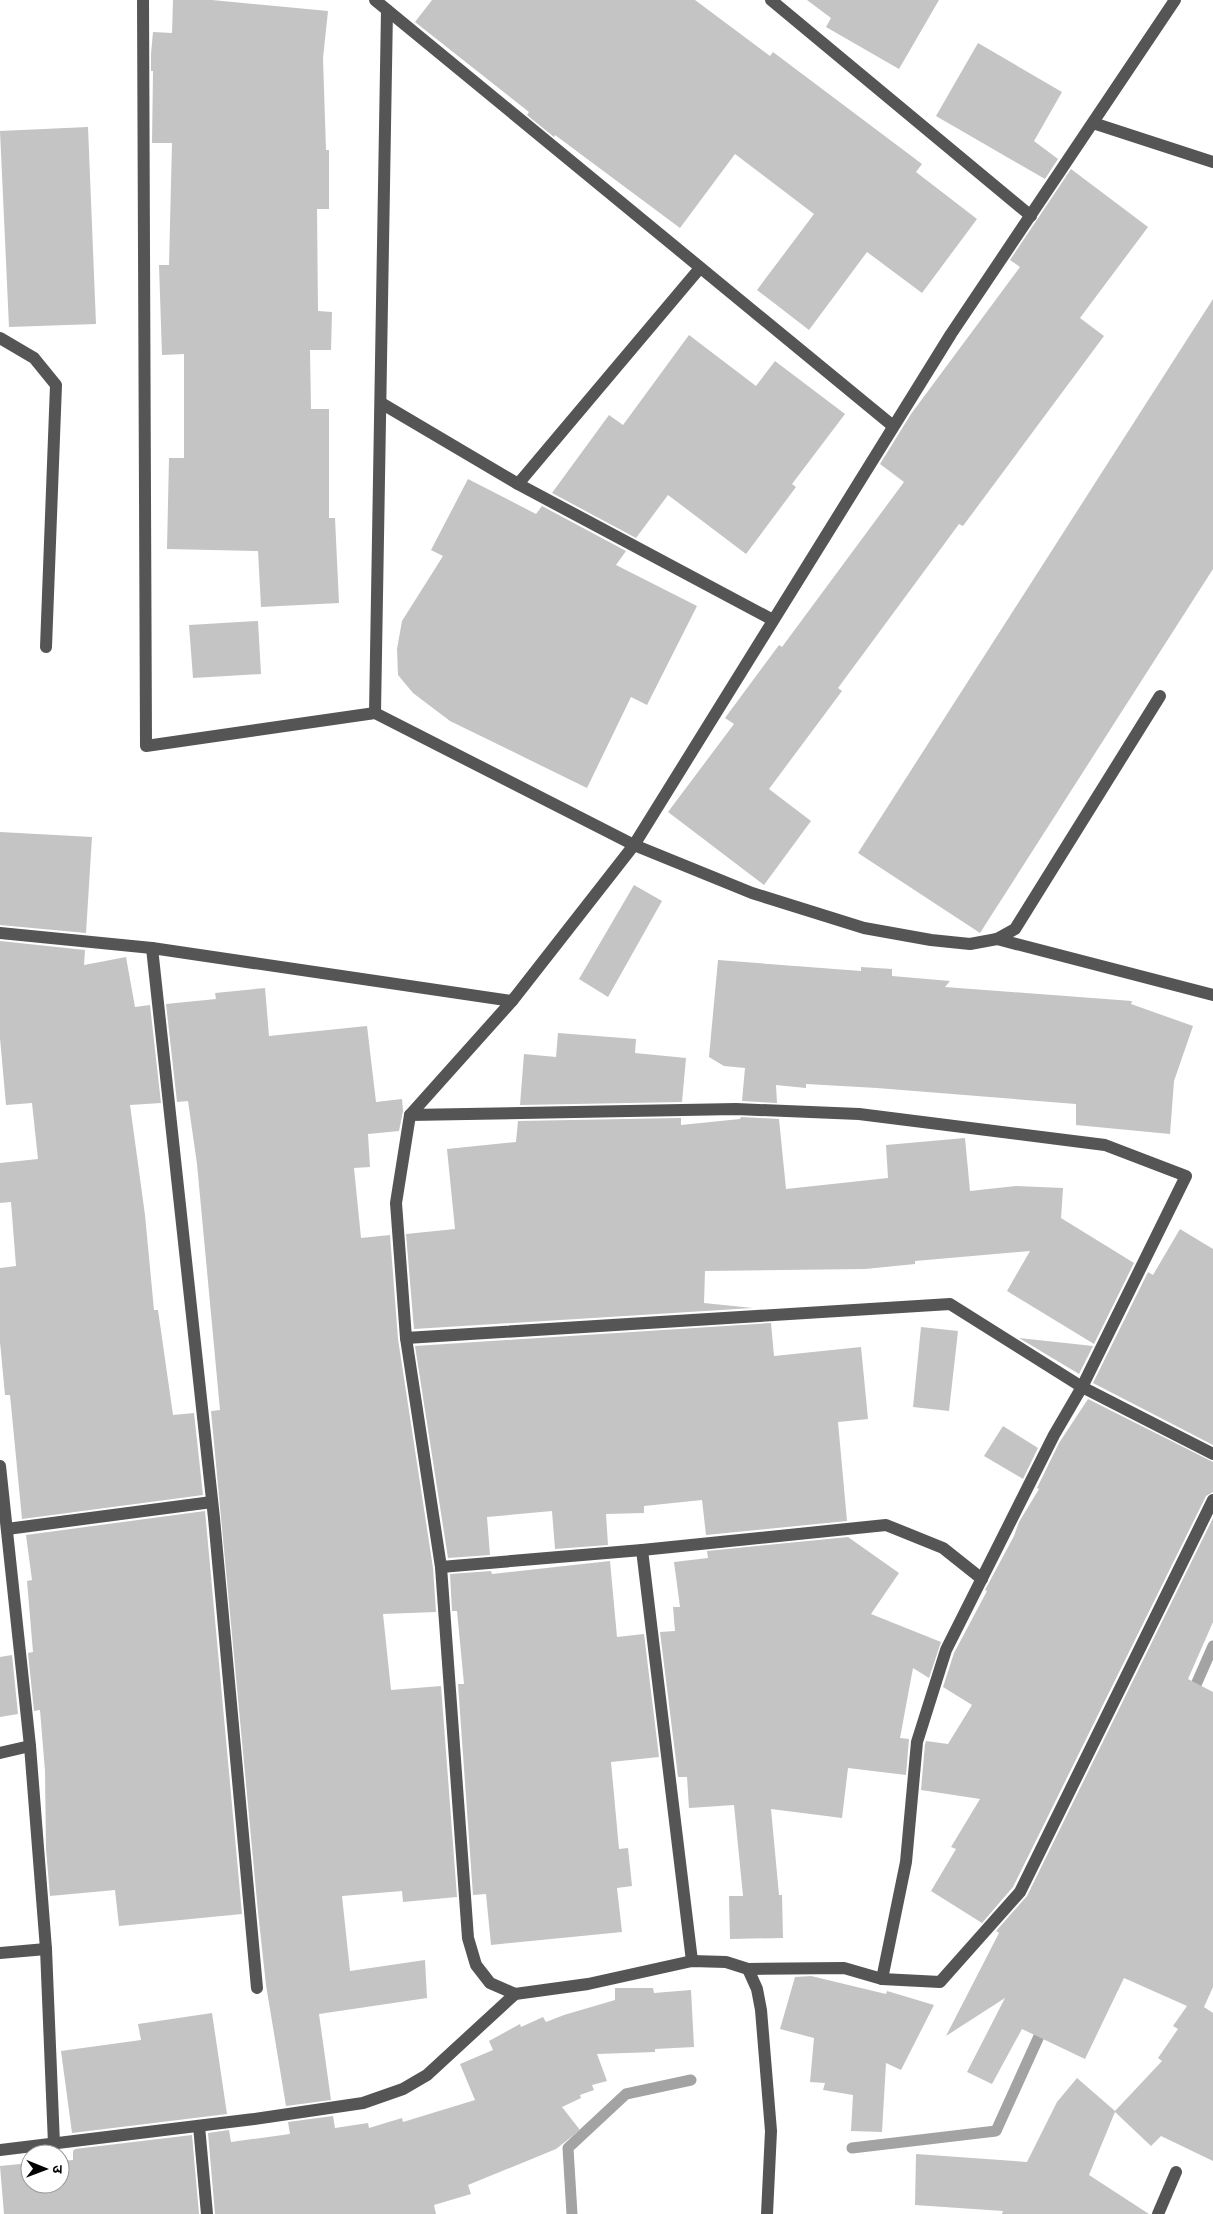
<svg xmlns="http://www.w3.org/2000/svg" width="1213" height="2214" font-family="'Archivo Narrow','Noto Sans Devanagari',sans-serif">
	<rect width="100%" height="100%" fill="#fff"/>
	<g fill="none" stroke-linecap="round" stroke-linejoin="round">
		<g stroke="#a3a3a3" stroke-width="11">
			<path d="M1191,1696L1213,1646"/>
			<path d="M852,2148L996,2131L1045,2023"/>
			<path d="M572,2214L568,2148L626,2094L691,2080"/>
		</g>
	</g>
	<g fill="#c4c4c4">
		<path d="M173,0H212L328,11L323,58L326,150H329V209H317L318,311L332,312L331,350H310L311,409H329V518H335L339,603L261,607L258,551L167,549L169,458H184V354L162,355L159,265H169L172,143H152L153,71H151V54L153,32L172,33Z"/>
		<path d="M432,0H695L770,56L773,52L922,164L916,172L977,219L922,293L867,252L809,330L757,290L814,214L735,154L680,228L555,135L554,137L527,115L529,112L415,22Z"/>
		<path d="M807,0H939L899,69L826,27L831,18Z"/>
		<path d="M978,43L1062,92L1034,141L1058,159L1045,179L936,116Z"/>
		<path d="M88,127L96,324L9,327L0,131Z"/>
		<path d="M1071,169L1148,227L1080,318L1104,336L963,526L959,524L838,688L842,691L769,789L811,821L764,885L668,812L734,724L725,718L779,645L782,647L904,482L880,464L911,414L1020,267L1010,260Z"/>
		<path d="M1213,299V569L980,933L858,853Z"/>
		<path d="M689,335L756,386L775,361L845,414L792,484L796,487L746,554L668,495L636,538L552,493L609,415L623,425Z"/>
		<path d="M468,479L536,514L542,506L626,551L616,565L697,606L647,705L631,697L587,788L450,721L413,693L398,675L397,649L402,621L443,556L431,550Z"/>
		<path d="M258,621L261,674L193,678L189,625Z"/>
		<path d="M0,832L92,837L86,933L0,925Z"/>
		<path d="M634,885L662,901L608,997L579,979Z"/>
		<path d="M0,941L85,950L84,965L126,957L135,1007L150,1005L161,1103L130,1105L145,1215L154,1310H158L173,1415L194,1413L203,1495L22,1519L10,1395H5L0,1342V1268L16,1266L11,1202L0,1203V1163L38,1159L32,1103L6,1105L0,1038Z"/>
		<path d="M718,960L861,971V967L892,969V976L950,981L945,987L1132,1001L1131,1004L1193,1026L1174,1081L1170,1134L1076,1125V1104L877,1088L806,1084V1088L776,1085L777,1103L742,1101L745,1068L724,1066L709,1057Z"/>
		<path d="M265,988L269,1036L367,1026L376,1102L402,1099L403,1111L399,1131L368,1134L370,1167L354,1168L361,1238L390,1235L398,1339L433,1568L436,1612L383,1614L391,1690L441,1686L457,1897L403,1902L402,1891L342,1896L350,1971L425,1960L427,1998L319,2014L331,2100L286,2106L266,1985L258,1912L211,1411L220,1410L197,1164L188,1101L177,1102L166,1004L216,999L215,993Z"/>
		<path d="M558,1033L636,1039L635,1053L686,1058L682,1102L520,1105L524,1054L556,1057Z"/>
		<path d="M741,1117L779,1119L786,1189L888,1178L886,1145L965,1138L970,1191L1016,1186L1063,1188L1061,1218L1134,1263L1094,1344L1007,1291L1030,1251L915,1261V1264L865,1269L705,1271L704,1303L753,1308L414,1329L406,1234L455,1229L447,1149L516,1142L518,1121L681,1118V1125L740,1119Z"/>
		<path d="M1180,1229L1213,1249V1445L1093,1383L1148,1272L1153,1275Z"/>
		<path d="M771,1323L774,1356L861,1347L868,1419L838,1422L847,1521L706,1535L702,1500L644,1506V1513L606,1514L608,1545L555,1549L552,1511L487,1517L490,1555L448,1558L415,1346Z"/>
		<path d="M921,1327L958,1331L949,1411L913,1407Z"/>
		<path d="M1019,1338L1093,1346L1079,1374Z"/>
		<path d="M1088,1399L1213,1462V1492L1206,1496L1013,1887L982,1923L931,1891L956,1849L951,1847L980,1799L921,1790L925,1744L926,1741L948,1744L972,1705L943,1687L954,1653L987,1591L985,1590L1014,1536L1019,1522L1039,1489L1037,1488L1059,1443Z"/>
		<path d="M1003,1426L1038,1448L1023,1479L984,1456Z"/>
		<path d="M205,1511L242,1914L119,1926L115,1890L50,1896L46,1849L45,1771L40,1710L34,1711L28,1653L33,1652L27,1581L32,1580L26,1535Z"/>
		<path d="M1213,1518V1622L1188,1679L1213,1692V1987L1204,2007L1213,2013V2161L1161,2136L1151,2146L1115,2112L1089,2175L1149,2214H1002L1003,2211L915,2205L916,2154L1027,2162L1057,2102L1077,2078L1115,2111L1162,2061L1158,2058L1178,2029L1173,2026L1187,2006L1124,1978L1085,2059L1022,2029L992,2084L967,2072L1005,1998L946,2036L999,1933L996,1931L1027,1896Z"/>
		<path d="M848,1537L899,1573L871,1614L941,1642L929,1678L913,1668L900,1738L909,1739L906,1775L848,1768L842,1818L771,1809L779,1895H782L783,1938L730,1939L729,1896H743L734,1805L689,1808L687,1777H678L660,1632L675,1631L673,1607H680L674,1562L708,1558L707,1551Z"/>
		<path d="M610,1561L617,1637L644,1634L659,1757L611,1762L619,1849L628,1848L632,1886L617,1888L622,1932L491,1945L486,1894L473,1895L458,1684H464L457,1611H452L450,1574L491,1571L492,1574Z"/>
		<path d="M12,1655L18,1714L0,1717V1657Z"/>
		<path d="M811,1976L886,1994L887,1991L934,2005L901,2070L886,2063L882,2132L851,2131L853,2095L823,2090L825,2083L810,2082L814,2038L780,2029L795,1977Z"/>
		<path d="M615,1988H653L654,1993L691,1990L694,2047L655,2049V2052L597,2054L607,2081L592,2085L594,2090L580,2095L581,2098L562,2107L580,2130L556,2149L468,2185L471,2194L434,2205L436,2214H215L208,2133L229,2130L231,2142L290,2134L288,2122L333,2116L335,2128L368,2123L369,2128L402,2118L403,2122L475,2100L460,2064L493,2050L489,2041L520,2024L521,2027L543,2017L546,2022L564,2015L615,2000Z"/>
		<path d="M212,2013L227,2114L72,2133L61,2051L141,2040L138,2024Z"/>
		<path d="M192,2135L199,2214H4L0,2166L30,2163V2184H60V2161L73,2160V2151L75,2149Z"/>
	</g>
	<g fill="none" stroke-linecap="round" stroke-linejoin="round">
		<g stroke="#555" stroke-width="12">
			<path d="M143,0L146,746L375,713L634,845L752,893L864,928L931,940L970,944L997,939L1015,929L1160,696"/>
			<path d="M375,0L893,426"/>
			<path d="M771,0L1031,216"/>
			<path d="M1093,123L1213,162"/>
			<path d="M0,338L34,358L56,385L46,647"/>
			<path d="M381,403L518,484L773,620"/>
			<path d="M518,484L700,268"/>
			<path d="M375,713L387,10"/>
			<path d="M0,933L152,948L512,1001"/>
			<path d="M997,939L1213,995"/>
			<path d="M152,948L214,1518L257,1988"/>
			<path d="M410,1115L736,1109L859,1114L1105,1145L1186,1176L1082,1387L1054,1435L946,1650L917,1742L906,1862L882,1979"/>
			<path d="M406,1338L950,1304L1082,1387L1213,1454"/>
			<path d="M0,1466L30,1746L46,1949L54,2144"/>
			<path d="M7,1529L212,1502"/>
			<path d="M642,1550L692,1961"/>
			<path d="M441,1567L642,1550L886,1525L943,1548L982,1579"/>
			<path d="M0,1753L30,1746"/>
			<path d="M0,1953L46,1949"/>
			<path d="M748,1969L844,1968L882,1979L940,1982L1020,1892L1213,1500"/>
			<path d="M199,2126L207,2214"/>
			<path d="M0,2150L254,2119L363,2103L403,2089L427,2075L515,1994"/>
			<path d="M767,2214L771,2131L761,2010L757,1989L748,1969L726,1962L692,1961L588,1984L515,1994L490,1983L476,1965L468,1938L441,1567L406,1338L396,1203L410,1115L512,1001L634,845L951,334L1175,0"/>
			<path d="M1158,2214L1176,2172"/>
		</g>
	</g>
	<g transform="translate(45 2169) rotate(91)"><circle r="24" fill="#ffffff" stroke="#999999"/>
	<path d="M0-4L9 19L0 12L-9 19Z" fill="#000000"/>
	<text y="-8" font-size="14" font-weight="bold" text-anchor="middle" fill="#000000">उ</text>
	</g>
</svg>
